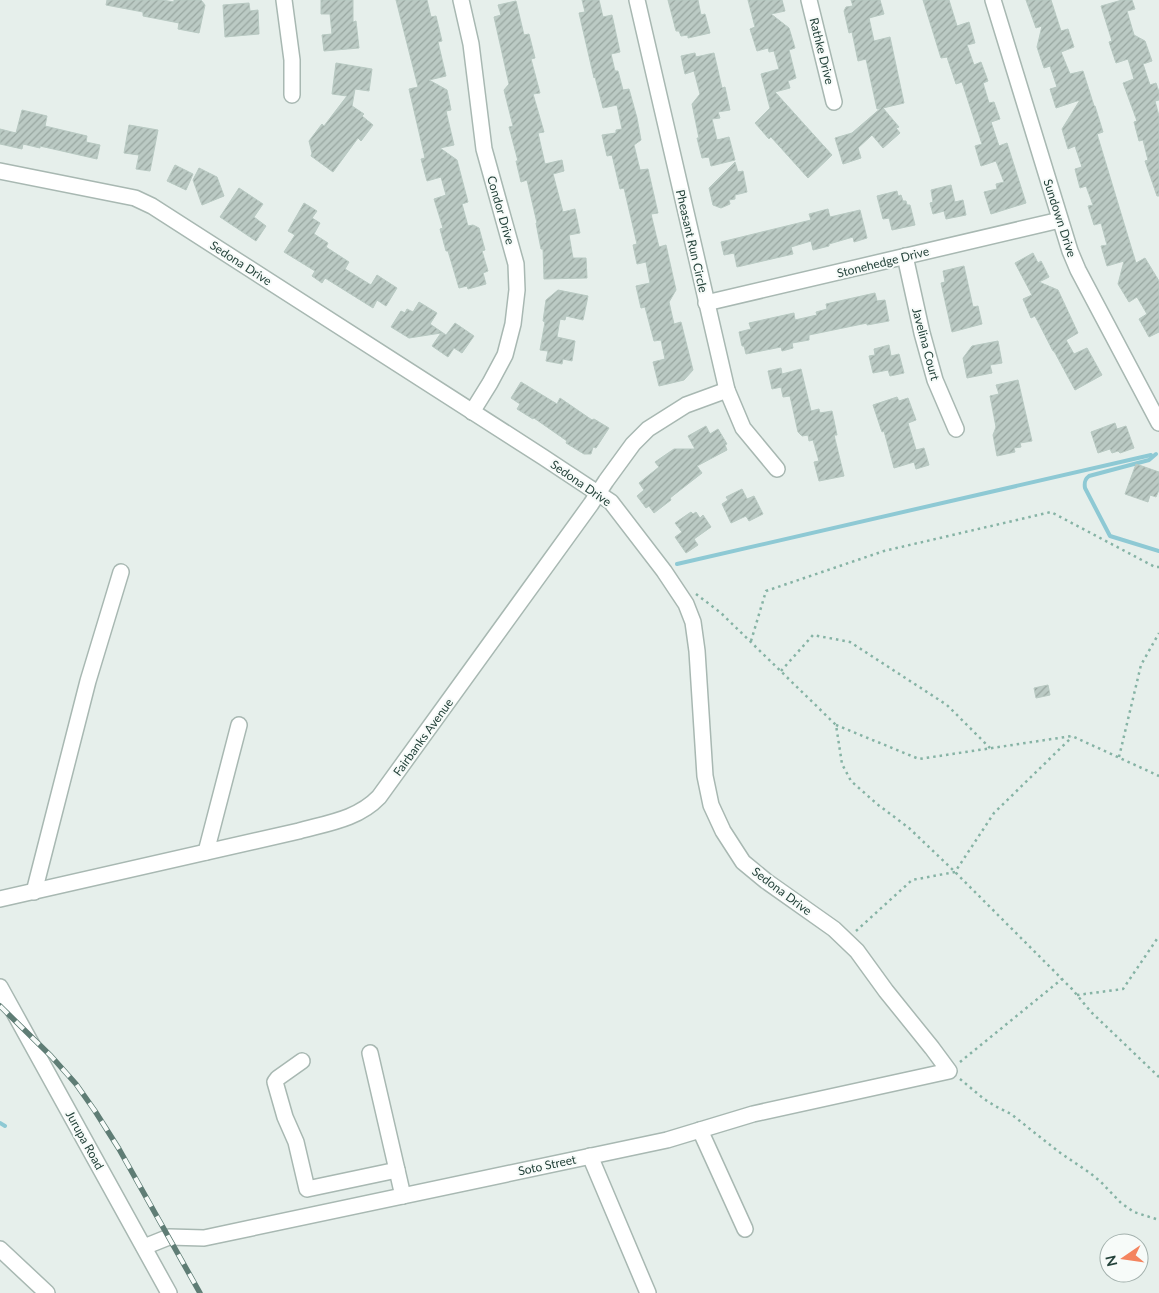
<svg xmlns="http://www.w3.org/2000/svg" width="1159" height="1293" font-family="Lato,sans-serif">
	<defs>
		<pattern id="building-hatch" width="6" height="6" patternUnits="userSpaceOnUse" patternTransform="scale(1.25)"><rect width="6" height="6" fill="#bbcac4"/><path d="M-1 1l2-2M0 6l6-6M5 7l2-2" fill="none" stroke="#98a6a0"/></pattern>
	</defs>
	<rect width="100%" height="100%" fill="#e6efeb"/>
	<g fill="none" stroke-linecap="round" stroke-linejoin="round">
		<g stroke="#8ec9d4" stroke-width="4">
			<path d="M1156,454L1149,460L1089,476C1085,479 1084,482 1085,488L1110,536L1159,551"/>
			<path d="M677,564L1151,455"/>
			<path d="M0,1123L5,1126"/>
		</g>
	</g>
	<g fill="url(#building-hatch)" stroke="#b8c9c2">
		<path d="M107,0H162L174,2V0H201L205,5L199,33L178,29L179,23L143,16V12L106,5Z"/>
		<path d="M321,0H353V22L356,21L359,48L324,51L322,35L332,34L330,14H321Z"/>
		<path d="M396,0H427L431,17L436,16L442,41L438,42L446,76L429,80L447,90L451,110L446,111L454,145L440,148L457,160L468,202L462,204L468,226L473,225L479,228L485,250L482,251L488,271L483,273L486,284L468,289L467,286L459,288L448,251H446L440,229L443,228L434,199L446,195L441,177L427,181L421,159L425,158L409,89L418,87Z"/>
		<path d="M582,0H599L603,17L612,15L620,52L611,54L615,71H618L623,90L629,89L637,118L641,140L634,145L640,170L648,169L658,213L651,214L656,235L659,247L666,245L676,290L669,302L674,324L681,322L693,370L684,380L659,386L653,362L665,359L661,340L654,341L645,307L641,308L636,286L650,283L646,262L637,264L633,245L637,244L624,188L620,189L612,155L607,156L602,135L616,133V130L622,129L617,105L603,108L595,77L594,78L579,13L585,12Z"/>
		<path d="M668,0H698L701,15L705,14L710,33L688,38V35L681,36L679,31H676Z"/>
		<path d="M748,0H782L785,11L771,14L789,28L795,48L789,50L796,78L788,81L790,88L775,92L832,155L808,178L771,137L769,139L755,123L770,108L761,74L779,69L774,51L769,52L768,48L757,51L750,29L755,27Z"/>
		<path d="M851,0H880L884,14L869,18L874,41L890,37L904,103L883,108L899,127L896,128L900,133L883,148L872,135L858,148L861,158L843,164L835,138L852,133L881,108L877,109L866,59L858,61L852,32L849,33L844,11L846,7L853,6Z"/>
		<path d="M923,0H949L957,26L969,22L975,43L967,45L974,65L981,62L988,81L983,83L989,103L994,102L1000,119L991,122L999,146L1007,143L1026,203L991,214L984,192L997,189L996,184L1004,182L996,161L981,166L975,146L982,144L962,82L956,84L947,57L941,58Z"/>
		<path d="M1026,0H1051L1061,31L1068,29L1074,47L1061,52L1070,74L1083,71L1094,106H1095L1103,132L1097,134L1136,263L1145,258L1159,281V332L1149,337L1139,319L1147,314L1137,297L1129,302L1118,284L1124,261L1107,266L1101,246L1107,245L1101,223L1094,225L1088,206L1093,205L1086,186L1080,188L1075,169L1082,167L1075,146L1068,149L1062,129L1080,100L1056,108L1050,89L1057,87L1050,66L1044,68L1037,47L1042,26L1036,28Z"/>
		<path d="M1122,0H1132L1135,9L1127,11L1134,35L1145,41L1152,61L1143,64L1150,85L1156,83L1159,92V100L1155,101L1159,116V196H1157L1145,161L1148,160L1143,140L1139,141L1134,122L1137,121L1123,83L1134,79L1128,59L1116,63L1109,42L1112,41L1101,6Z"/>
		<path d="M516,1L524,35L529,34L535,58L531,59L540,93L533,94L544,132L538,133L545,164L562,160L564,171L553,174L563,212L575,209L580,233L569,235L573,258H586L587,278L544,279L543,249H541L536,223H537L527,180L521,182L516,161H518L509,127L513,126L504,90L509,84L494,17L501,15L498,5Z"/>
		<path d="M249,3L250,11L258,10L259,34L225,37L223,5Z"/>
		<path d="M695,53L696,57L714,53L722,88L725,87L730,110L718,112L720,118L712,119L717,140L729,137L735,160L711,166L709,157L702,158L697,138H699L692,104L700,94L694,71L685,74L681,56Z"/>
		<path d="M336,63L372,69L369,91L355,89L352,106L364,114L362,116L373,125L361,141L358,138L333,172L311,156L312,153L309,141L322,124L324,126L347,96L332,94Z"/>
		<path d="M22,110L47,116L45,126L87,136L86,142L100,145L97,159L40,146V148L23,144L22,149L0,144V129L16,133Z"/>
		<path d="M129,125L158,130L150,171L136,169L139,155L124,153Z"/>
		<path d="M735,162L738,172L743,171L747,192L735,195V199L729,200L730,204L721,208L713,205L709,188Z"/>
		<path d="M175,165L193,174L186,190L167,181Z"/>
		<path d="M199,168L217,177L224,196L202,205L193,180Z"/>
		<path d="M951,185L955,202L963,200L966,215L946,219L944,211L933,214L930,203L933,202L931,190Z"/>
		<path d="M239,188L263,204L254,217L266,226L256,241L220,217Z"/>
		<path d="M897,191L898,196L901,195L903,201H906L907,205H910L915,225L892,230L889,218L883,219L877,196Z"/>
		<path d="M304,203L317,211L312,218L320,223L314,234L328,243L326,247L349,262L345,269L371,285L377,275L397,288L386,306L377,300L373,308L325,278L322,283L312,276L315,271L284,252L295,235L288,231Z"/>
		<path d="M828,209L830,217L860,210L867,238L854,242L853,237L829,244V246L813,250L811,241L791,247L793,254L737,267L734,253L724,255L721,242L811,220L809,214Z"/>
		<path d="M1033,253L1038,263L1041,261L1049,277L1039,282L1058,290L1078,333L1066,340L1074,354L1087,348L1102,375L1075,390L1054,351H1053L1035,316L1031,318L1023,299L1032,295L1015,263Z"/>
		<path d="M964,266L973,307L978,306L982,324L952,332L941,283L945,282L943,271Z"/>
		<path d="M558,290L588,296L583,320L566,316L565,320L560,319L557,337L575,341L572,361L563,359L562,364L546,361L548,351L540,350L545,322L543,321L546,300Z"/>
		<path d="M875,293L877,301L885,300L889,321L867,325V323L809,335V340L792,343L793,348L782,351L781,347L746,354L744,346H742L739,332L751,329L749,323L794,313L795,320L817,315L816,312L827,309L826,304Z"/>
		<path d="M419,302L437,313L430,324L446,335L455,323L474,336L462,353L454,348L448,357L432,346L441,333L409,338L391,327L401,311L405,313L407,309L413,312Z"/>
		<path d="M998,341L1002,363L990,365L992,373L967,378L963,358L972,346Z"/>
		<path d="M889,345L891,356L899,354L904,373L890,376L888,370L873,373L869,356L875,355L874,349Z"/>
		<path d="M781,368L782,374L801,369L811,411L819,409L820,413L832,411L837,435H834L844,476L819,481L814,462L819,461L813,440L809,441L808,435L802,436L798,432L790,396L783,397L781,387L772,389L768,371Z"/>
		<path d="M1018,380L1032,441L1020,443L1021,447L1014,448L1015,452L997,456L993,435L996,427L990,396L999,394L996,385Z"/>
		<path d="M521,382L557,404L560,398L592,420L594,419L609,428L596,448L593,447L591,454H584L566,443L567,441L534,418L533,419L517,409L520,404L511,398Z"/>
		<path d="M897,397L899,401L908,398L916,420L908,423L916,450L924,448L929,465L916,469L914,462L894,468L884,431L882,432L873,405Z"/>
		<path d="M1115,423L1117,429L1126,426L1134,448L1120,453L1118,451L1112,453L1110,449L1098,453L1091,432Z"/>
		<path d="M706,426L710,434L718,429L727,444L725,445L727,450L697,466L702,473L670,498L671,500L654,513L649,506L646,508L637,496L644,490L639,483L659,467L655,462L674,449H695L688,436Z"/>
		<path d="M1136,464L1159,472V490L1156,497L1150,495L1148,502L1125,494Z"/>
		<path d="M742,489L747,499L754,496L763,514L749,521L746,516L731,523L722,504L728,500L726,497Z"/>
		<path d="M691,512L693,514L696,512L700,518L703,515L711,527L694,539L698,545L686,553L675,537L682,532L675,523Z"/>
		<path d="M1048,685L1050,695L1036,698L1034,688Z"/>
	</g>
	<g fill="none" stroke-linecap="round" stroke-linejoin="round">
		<defs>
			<g id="minor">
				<path d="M284,0L292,60V95"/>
				<path d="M461,0L471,44L484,149L516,264L517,290L513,324L505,355L490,383L472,412"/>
				<path d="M637,0L727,390L743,428L777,469"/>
				<path d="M809,0L834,102"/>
				<path d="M993,0L1070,251L1078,270L1159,423"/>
				<path d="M0,171L135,198L152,206L543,457L611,502L664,571L686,604L693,622L697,651L705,776L711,805L723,831L743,862L766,881L834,929L857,951L886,991L932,1048L949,1071L753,1114L667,1140L204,1238L169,1237L144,1247"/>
				<path d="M905,256L922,333L935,380L956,429"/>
				<path d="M706,303L1060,220"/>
				<path d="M206,852L239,725"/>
				<path d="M34,892L88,681L121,572"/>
				<path d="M0,899L299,831C328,823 358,819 379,797L591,504L606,481L633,444L648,429L686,405L727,390"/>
				<path d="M0,987L169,1293"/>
				<path d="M370,1053L403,1196"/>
				<path d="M302,1061L278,1078L275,1082L285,1117L296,1142L307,1189L397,1170"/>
				<path d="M700,1130L745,1229"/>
				<path d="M590,1156L648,1293"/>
				<path d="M0,1249L47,1293"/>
			</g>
		</defs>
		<use href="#minor" stroke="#a8b8b2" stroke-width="18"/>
		<g stroke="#86b3a5" stroke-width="2.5" stroke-dasharray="2.5 4" stroke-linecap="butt">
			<path d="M696,594L721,613L836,725L842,764L851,781L877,804L909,828L955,872L1072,989L1091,1012L1159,1077"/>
			<path d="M751,641L766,591L884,551L1051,512L1155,567H1159"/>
			<path d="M781,671L813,635L850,642L947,705L990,748"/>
			<path d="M836,725L919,759L1072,736L1159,776"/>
			<path d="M1119,757L1141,665L1159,633"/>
			<path d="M856,931L912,880L955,872L994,813L1072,737"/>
			<path d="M1077,995L1123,989L1159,936"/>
			<path d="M960,1062L1062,979"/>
			<path d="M960,1079L984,1099L995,1106L1011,1114L1059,1152L1090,1173L1101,1182L1121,1203L1134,1212L1159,1220"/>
		</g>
		<use href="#minor" stroke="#fff" stroke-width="15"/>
		<defs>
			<path id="rail" d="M0,1006L51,1056L76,1084L95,1111L119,1149L200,1293"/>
		</defs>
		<use href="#rail" stroke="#5f7d75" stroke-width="5.5"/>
		<use href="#rail" stroke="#f7fbf9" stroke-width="4" stroke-dasharray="11" stroke-linecap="butt"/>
	</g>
	<g text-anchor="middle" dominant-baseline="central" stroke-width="4" stroke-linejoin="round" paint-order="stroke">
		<g font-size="12" fill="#24423a" stroke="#f7fbf9">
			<text transform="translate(822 51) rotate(76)">Rathke Drive</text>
			<text transform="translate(501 210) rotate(74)">Condor Drive</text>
			<text transform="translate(1060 218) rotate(72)">Sundown Drive</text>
			<text transform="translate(692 241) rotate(77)">Pheasant Run Circle</text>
			<text transform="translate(883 262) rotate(-14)">Stonehedge Drive</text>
			<text transform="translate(241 263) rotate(33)">Sedona Drive</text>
			<text transform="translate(926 344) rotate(75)">Javelina Court</text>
			<text transform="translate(581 483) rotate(35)">Sedona Drive</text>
			<text transform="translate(423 737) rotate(-54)">Fairbanks Avenue</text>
			<text transform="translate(782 891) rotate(37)">Sedona Drive</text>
			<text transform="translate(85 1140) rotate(61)">Jurupa Road</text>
			<text transform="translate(547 1165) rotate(-12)">Soto Street</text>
		</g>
	</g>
	<g transform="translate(1124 1258) rotate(257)"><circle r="24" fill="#f7fbf9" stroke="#a3b1ad"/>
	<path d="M0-4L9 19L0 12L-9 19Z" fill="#f4845f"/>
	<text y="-8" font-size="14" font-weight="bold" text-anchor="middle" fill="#24423a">N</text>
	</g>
</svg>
